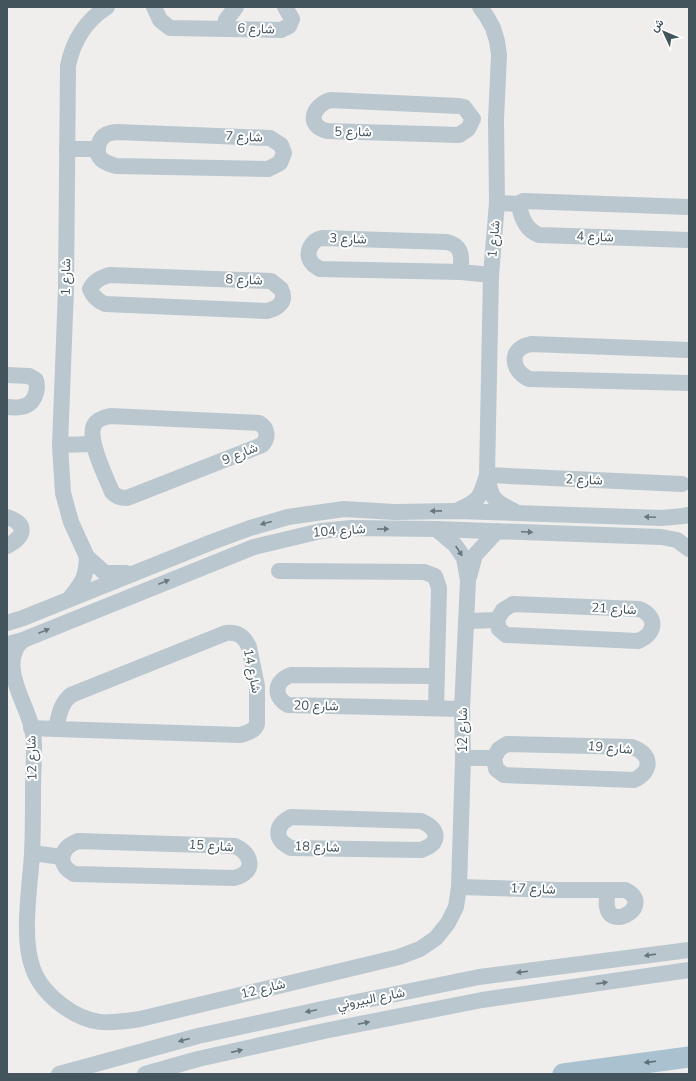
<svg xmlns="http://www.w3.org/2000/svg" width="696" height="1081" font-family="'Nunito Sans',Vazirmatn,sans-serif">
	<rect width="100%" height="100%" fill="#f0eded"/>
	<g fill="none" stroke-linecap="round" stroke-linejoin="round">
		<g stroke="#bac7ce" stroke-width="16">
			<path d="M107,7C85,21 73,41 68,66L66,289L60,445L63,493L71,522L87,557L105,573H126"/>
			<path d="M154,7L160,20L170,28L281,30L289,26L292,19L285,7"/>
			<path d="M480,7L487,17L493,28L497,41L499,55L496,120L497,203L491,275L487,475C491,498 493,501 514,511"/>
			<path d="M224,28L226,20L236,7"/>
			<path d="M330,100L459,106L464,107L473,119L468,129L459,135L327,131C306,126 312,106 330,100Z"/>
			<path d="M117,132L270,138L281,145L284,153L280,163L268,169L116,166C110,164 105,163 101,159C94,151 99,138 107,134C110,133 114,132 117,132Z"/>
			<path d="M67,149H98"/>
			<path d="M497,203L519,204L523,201L689,207"/>
			<path d="M519,204C521,218 526,230 539,235L689,240"/>
			<path d="M461,272C461,258 464,246 447,242L322,238C311,240 304,254 312,263C314,266 317,267 320,269L461,272L491,275"/>
			<path d="M109,275L271,281L281,289C287,301 279,308 267,311L105,304C98,301 93,297 90,289C94,281 100,278 109,275Z"/>
			<path d="M689,350L531,344C509,348 510,370 529,379L689,383"/>
			<path d="M7,375L29,376L36,380C39,391 34,406 20,407C16,408 11,407 7,407"/>
			<path d="M110,416L259,423C268,428 269,438 262,445L127,498C121,498 116,497 112,492C106,477 87,440 94,425C97,419 105,417 110,416Z"/>
			<path d="M60,445L93,444"/>
			<path d="M487,475L682,484"/>
			<path d="M458,510C480,500 480,498 487,475"/>
			<path d="M7,517C28,524 25,537 7,546"/>
			<path d="M279,571L424,572L435,576L439,588L436,708"/>
			<path d="M469,577L475,555L497,531"/>
			<path d="M70,598C83,581 86,578 87,557"/>
			<path d="M513,604L639,609C658,616 656,634 638,641L506,635L499,629L497,620L503,610Z"/>
			<path d="M467,621L497,620"/>
			<path d="M7,623L23,618L212,542L250,528L288,517L344,509L394,512L456,511L662,518L683,516L689,515"/>
			<path d="M23,640C1,659 19,692 27,713C31,723 34,735 34,745C34,761 33,776 33,791C33,812 33,833 32,854C30,888 21,937 33,969C38,983 50,997 63,1006C90,1026 108,1024 140,1019L399,957L420,949L436,938L448,923L456,907L459,887L463,758L462,709L468,580L464,558L455,545L436,529"/>
			<path d="M12,643L23,640L254,547L321,531L351,528L436,529L661,537L677,540L689,549"/>
			<path d="M437,676L291,675C274,681 273,697 288,705L462,709"/>
			<path d="M31,728L56,729L240,735C247,733 255,731 257,724V686L249,647C244,636 238,632 226,633L71,695C60,704 59,716 56,729"/>
			<path d="M507,744L632,747C652,754 653,771 634,780L504,775L496,769L494,758L499,749Z"/>
			<path d="M463,758H494"/>
			<path d="M291,817L421,821C440,829 441,844 421,850L291,848C273,839 275,825 291,817Z"/>
			<path d="M78,841L235,846C253,854 256,873 234,878L74,874C56,864 60,848 78,841Z"/>
			<path d="M32,853L62,857"/>
			<path d="M459,887L556,890H625C655,904 612,932 607,907C606,902 607,896 608,891"/>
			<path d="M59,1074L198,1036L327,1008L479,977L689,950"/>
			<path d="M145,1074L198,1059L324,1031L482,1000L689,970"/>
		</g>
		<path stroke="#aac1cf" stroke-width="21" d="M563,1074L689,1057"/>
	</g>
	<defs><path id="oneway-solid" d="M-6-.8H1V-3.2L6.5 0L1 3.2V.8H-6Z"/></defs>
	<g fill="#67767e">
		<use href="#oneway-solid" transform="translate(436 511) rotate(179)"/>
		<use href="#oneway-solid" transform="translate(650 517) rotate(-178)"/>
		<use href="#oneway-solid" transform="translate(266 523) rotate(165)"/>
		<use href="#oneway-solid" transform="translate(383 529)"/>
		<use href="#oneway-solid" transform="translate(527 532) rotate(2)"/>
		<use href="#oneway-solid" transform="translate(459 551) rotate(57)"/>
		<use href="#oneway-solid" transform="translate(164 582) rotate(-22)"/>
		<use href="#oneway-solid" transform="translate(44 631) rotate(-22)"/>
		<use href="#oneway-solid" transform="translate(650 955) rotate(172)"/>
		<use href="#oneway-solid" transform="translate(522 972) rotate(173)"/>
		<use href="#oneway-solid" transform="translate(602 983) rotate(-8)"/>
		<use href="#oneway-solid" transform="translate(311 1011) rotate(168)"/>
		<use href="#oneway-solid" transform="translate(364 1023) rotate(-11)"/>
		<use href="#oneway-solid" transform="translate(184 1040) rotate(165)"/>
		<use href="#oneway-solid" transform="translate(237 1051) rotate(-13)"/>
	</g>
	<use fill="#5e6f79" href="#oneway-solid" transform="translate(650 1062) rotate(173)"/>
	<g text-anchor="middle" dominant-baseline="central" stroke-width="4" stroke-linejoin="round" paint-order="stroke">
		<g font-size="13" fill="#44545c" stroke="#fff">
			<text transform="translate(256 29) rotate(2)">شارع 6</text>
			<text transform="translate(353 132) rotate(1)">شارع 5</text>
			<text transform="translate(244 137) rotate(2)">شارع 7</text>
			<text transform="translate(595 237) rotate(2)">شارع 4</text>
			<text transform="translate(348 239) rotate(2)">شارع 3</text>
			<text transform="translate(494 239) rotate(-85)">شارع 1</text>
			<text transform="translate(66 277) rotate(-89)">شارع 1</text>
			<text transform="translate(244 280) rotate(2)">شارع 8</text>
			<text transform="translate(240 454) rotate(-22)">شارع 9</text>
			<text transform="translate(584 480) rotate(2)">شارع 2</text>
			<text transform="translate(339 531) rotate(-4)">شارع 104</text>
			<text transform="translate(614 609) rotate(3)">شارع 21</text>
			<text transform="translate(252 671) rotate(79)">شارع 14</text>
			<text transform="translate(316 706) rotate(1)">شارع 20</text>
			<text transform="translate(463 730) rotate(-90)">شارع 12</text>
			<text transform="translate(610 748) rotate(5)">شارع 19</text>
			<text transform="translate(32 758) rotate(-91)">شارع 12</text>
			<text transform="translate(211 846) rotate(4)">شارع 15</text>
			<text transform="translate(317 847) rotate(2)">شارع 18</text>
			<text transform="translate(533 889) rotate(2)">شارع 17</text>
			<text transform="translate(263 989) rotate(-14)">شارع 12</text>
			<text transform="translate(371 999) rotate(-11)">شارع البيروني</text>
		</g>
	</g>
	<rect width="696" height="1081" fill="none" stroke="#44545c" stroke-width="16"/>
	<g transform="translate(664 32) rotate(314)" stroke="#ffffff" stroke-width="3" paint-order="stroke">
	<path d="M0-3L7 15L0 10L-7 15Z" fill="#44545c"/>
	<text y="-6" font-size="11" font-weight="bold" text-anchor="middle" fill="#44545c">ش</text>
	</g>
</svg>
